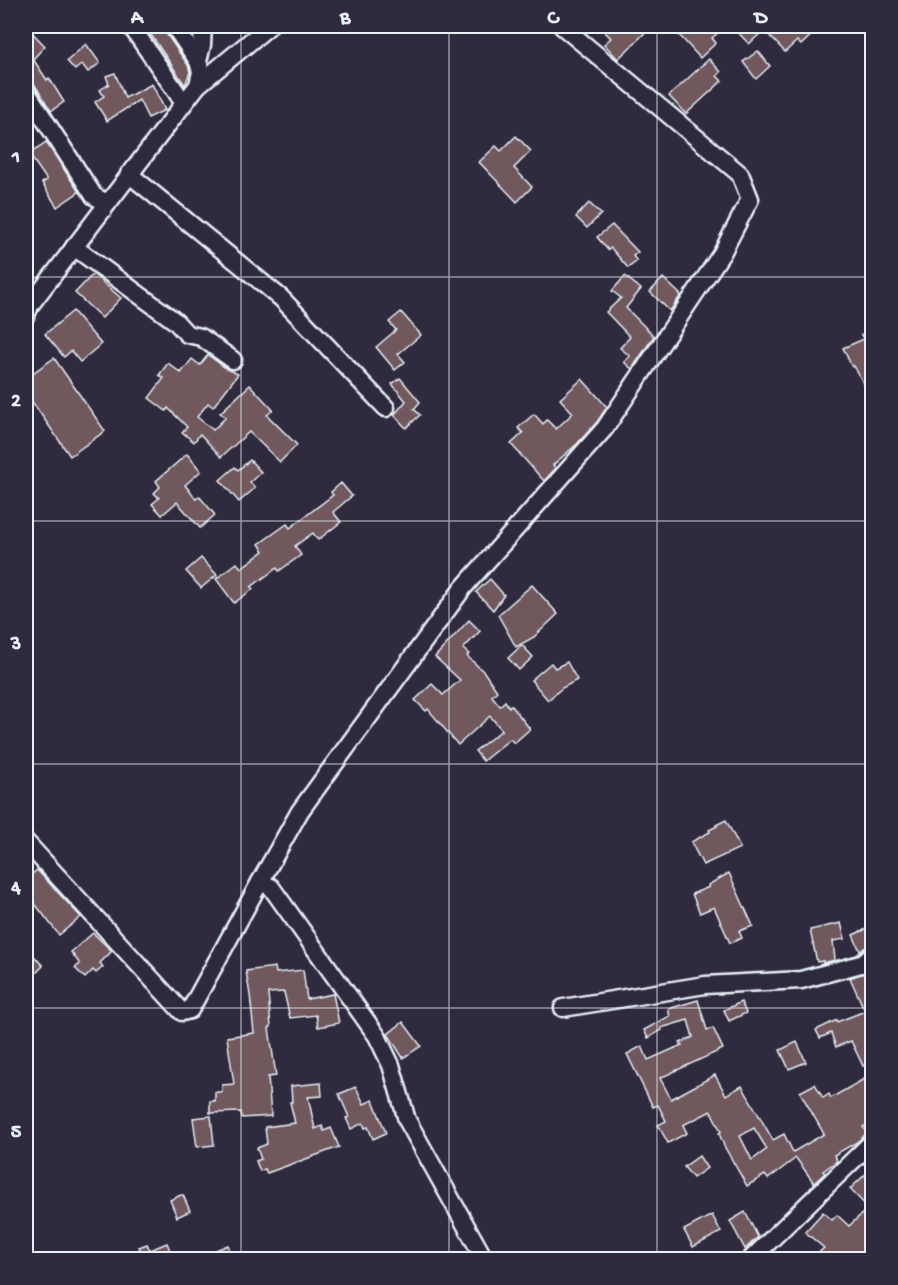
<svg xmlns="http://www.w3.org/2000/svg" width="898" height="1285" font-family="'Gochi Hand',sans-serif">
	<rect width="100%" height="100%" fill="#2f2a3d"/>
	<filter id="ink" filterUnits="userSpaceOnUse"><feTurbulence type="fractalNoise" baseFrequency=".0167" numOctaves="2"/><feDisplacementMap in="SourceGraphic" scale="12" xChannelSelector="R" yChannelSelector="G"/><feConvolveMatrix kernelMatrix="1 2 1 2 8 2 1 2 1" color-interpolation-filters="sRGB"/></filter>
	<g filter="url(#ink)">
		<g fill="#6f595d" stroke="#e8f1f8" stroke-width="1.5" fill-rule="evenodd">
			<path d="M26,26L45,46L33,59L47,80L49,78L64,102L51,111L35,85L26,81Z"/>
			<path d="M145,26H164L165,32L188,65L190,72L185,85Z"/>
			<path d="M599,26H652L618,59L604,44L611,38Z"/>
			<path d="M671,26H726L712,38L716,43L700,58Z"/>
			<path d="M732,26H821L801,45L797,41L785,52L764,30L749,44Z"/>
			<path d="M86,44L100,63L88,72L82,64L75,70L67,61Z"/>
			<path d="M758,51L770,66L756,79L743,62Z"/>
			<path d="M709,59L721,72L717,76L722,81L686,114L669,96Z"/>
			<path d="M115,73L125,98L152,84L165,110L148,118L139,100L107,121L95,102L104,96L100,90L109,84L106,76Z"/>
			<path d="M516,136L531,151L514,168L532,187L517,202L479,162L496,146L501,151Z"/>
			<path d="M46,142L79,192L57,207L42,183L47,180L29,154Z"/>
			<path d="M589,203L601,214L587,228L576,217Z"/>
			<path d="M612,225L638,252L633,256L637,261L628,268L611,248L608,250L597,237Z"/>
			<path d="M93,274L121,298L102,318L75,293Z"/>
			<path d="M625,276L641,289L626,308L654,336L632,369L624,362L630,356L620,348L630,337L606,312L621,298L612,291Z"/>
			<path d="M663,278L681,295L670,311L650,292Z"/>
			<path d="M73,311L101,344L80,362L71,351L64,357L45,334Z"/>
			<path d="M401,312L421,335L398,354L405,362L395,370L376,347L396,330L389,322Z"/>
			<path d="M873,329V402L854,366L852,367L843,348L864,339L861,335Z"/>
			<path d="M208,355L227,369L238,374L213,407L208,403L197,417L213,430L226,417L220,413L250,385L273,410L267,415L297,445L280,462L249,432L221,457L200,434L194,442L182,432L187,427L168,408L166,411L149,398L164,378L159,375L168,363L181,373L192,359L200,365Z"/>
			<path d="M54,358L105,431L70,456L26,393V378Z"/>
			<path d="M400,378L420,402L414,409L420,415L406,428L394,415L406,401L392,384Z"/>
			<path d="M582,379L607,407L597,422L577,444L553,465L556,468L544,481L511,444L523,433L518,428L534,414L543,424L547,420L556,429L573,413L560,399Z"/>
			<path d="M187,454L201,471L185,485L196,499L199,496L215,515L200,528L177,502L162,515L152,504L159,498L154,493L160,487L156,481Z"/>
			<path d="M250,460L261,472L250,482L255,488L239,502L220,480L235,467L238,470Z"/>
			<path d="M341,483L352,496L333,512L341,522L318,540L313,533L295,546L301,555L279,571L277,568L251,587L253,589L234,603L216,579L237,563L241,568L264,551L259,544L287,524L290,528L333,495L331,492Z"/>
			<path d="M201,558L217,575L201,588L186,571Z"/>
			<path d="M490,579L504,595L493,610L476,592Z"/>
			<path d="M532,585L558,614L534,637L516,647L498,615Z"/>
			<path d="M469,620L480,631L463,649L469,654L467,656L484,672L497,691L492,696L500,706L505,701L509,707L511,705L530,729L514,743L510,739L483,761L475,751L502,730L490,716L458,745L428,709L426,711L415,700L432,684L443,695L460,680L435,657Z"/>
			<path d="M522,645L533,657L519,670L508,658Z"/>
			<path d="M567,662L577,680L562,688L548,700L531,680L551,663L555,668Z"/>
			<path d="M726,820L740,848L703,865L691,842L710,832L709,830L717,826L716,825Z"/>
			<path d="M37,870L81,917L59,935L29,896L26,900V879Z"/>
			<path d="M729,873L753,926L739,931L742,938L730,943L714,907L700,913L692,894L709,887L708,885Z"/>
			<path d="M841,923L845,939L833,941L835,960L823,963V961L817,962L810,930Z"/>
			<path d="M873,926V945L866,947L860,951L853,935Z"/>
			<path d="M93,933L112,951L100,963L103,967L96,973L93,970L85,978L75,968L80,964L71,952Z"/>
			<path d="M26,947L43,966L26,983Z"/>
			<path d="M275,967L276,973L303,970L307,999L333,994L339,1023L318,1027L316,1015L290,1018L284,992L268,993L271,1027L269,1028L276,1076L268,1077L271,1116L242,1118L241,1112L210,1113V1101H215V1092H222V1085L234,1084L227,1037L254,1033L250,995L246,971Z"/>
			<path d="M870,970L873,976V1062L863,1066L851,1041L836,1047L831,1033L820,1038L816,1030L837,1020V1022L865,1011L850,978Z"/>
			<path d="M698,1000L707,1030L713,1028L723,1049L660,1078L671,1099L715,1075L726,1095L742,1086L773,1140L784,1134L793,1152L824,1134L800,1092L815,1084L823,1098L829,1094L831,1098L864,1079L870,1090L873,1089V1113L866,1116L870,1123L863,1127L867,1133L857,1142L834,1155L837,1161L823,1171L825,1173L814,1183L796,1158L768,1179L765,1175L747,1186L724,1146L719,1133L721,1132L711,1111L683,1125L687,1133L668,1143L658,1125L666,1121L658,1105L653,1107L627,1054L642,1046L648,1060L682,1045L680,1043L693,1037L688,1020L661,1028L662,1030L648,1038L644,1030L670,1016L668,1009ZM754,1128L767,1149L752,1160L740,1136Z"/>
			<path d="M741,1002L746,1013L729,1021L724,1010Z"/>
			<path d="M403,1022L421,1046L403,1058L388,1034Z"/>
			<path d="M797,1042L806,1062L789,1069L780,1050Z"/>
			<path d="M321,1083L322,1096L308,1097L315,1129L322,1126L324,1131L331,1128L339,1147L267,1173L265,1169L260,1171L256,1161L261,1159L257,1148L267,1144L265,1127L295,1123L290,1102H292L291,1086Z"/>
			<path d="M356,1087L364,1104L373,1100L386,1133L373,1139L368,1127L365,1128L363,1123L351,1129L346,1118L349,1117L339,1094Z"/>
			<path d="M211,1116L214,1145L197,1147L193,1118Z"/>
			<path d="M699,1156L707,1168L693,1178L684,1167Z"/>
			<path d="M873,1167V1213L850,1189Z"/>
			<path d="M181,1195H183L190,1211L177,1217L170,1200Z"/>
			<path d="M745,1212L758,1237L745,1249L730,1221Z"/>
			<path d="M823,1212L832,1220L837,1215L849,1226L864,1212L873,1220V1254L867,1260H810L824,1248L805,1232Z"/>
			<path d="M712,1215L721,1232L693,1247L684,1230Z"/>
			<path d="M167,1243L174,1260H128L142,1254L139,1247L147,1244L150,1250Z"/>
			<path d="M228,1245L234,1260H194V1259Z"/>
		</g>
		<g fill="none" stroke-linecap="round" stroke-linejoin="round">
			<defs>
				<g id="minor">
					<path d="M131,26L184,103"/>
					<path d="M174,26L198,61"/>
					<path d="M198,85L269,26"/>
					<path d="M26,91L94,196L107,203"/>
					<path d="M129,174L281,298L386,408"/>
					<path d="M74,247L175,321L187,334L201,337L233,360"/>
					<path d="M26,315L31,304L198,85L201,72L198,61L202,45L203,26"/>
					<path d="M26,842L182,1012L190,1010L260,882L271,887L377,1036L391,1065L407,1120L485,1260"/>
					<path d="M260,882L300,811L463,588L605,428L722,253L750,199L740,174L562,26"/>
					<path d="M563,1008L705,985L801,980L861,964L872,955"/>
					<path d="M750,1260L872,1142"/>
				</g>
			</defs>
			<use href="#minor" stroke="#e8f1f8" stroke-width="21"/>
			<use href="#minor" stroke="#2f2a3d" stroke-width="16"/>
		</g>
	</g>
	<path fill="none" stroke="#e8f1f8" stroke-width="1.5" stroke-opacity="0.55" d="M241,26V1260M449,26V1260M657,26V1260M26,277H872M26,521H872M26,764H872M26,1008H872"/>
	<rect width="898" height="1285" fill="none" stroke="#2f2a3d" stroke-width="66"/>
	<rect x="33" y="33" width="832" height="1219" fill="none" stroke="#e8f1f8" stroke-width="2"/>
	<g font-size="20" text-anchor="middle" font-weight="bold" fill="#e8f1f8">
		<text x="137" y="23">A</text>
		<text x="345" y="23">B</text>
		<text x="553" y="23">C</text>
		<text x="761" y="23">D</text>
		<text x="16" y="162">1</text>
		<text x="16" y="406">2</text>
		<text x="16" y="649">3</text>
		<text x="16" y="893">4</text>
		<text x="16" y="1137">5</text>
	</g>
</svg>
